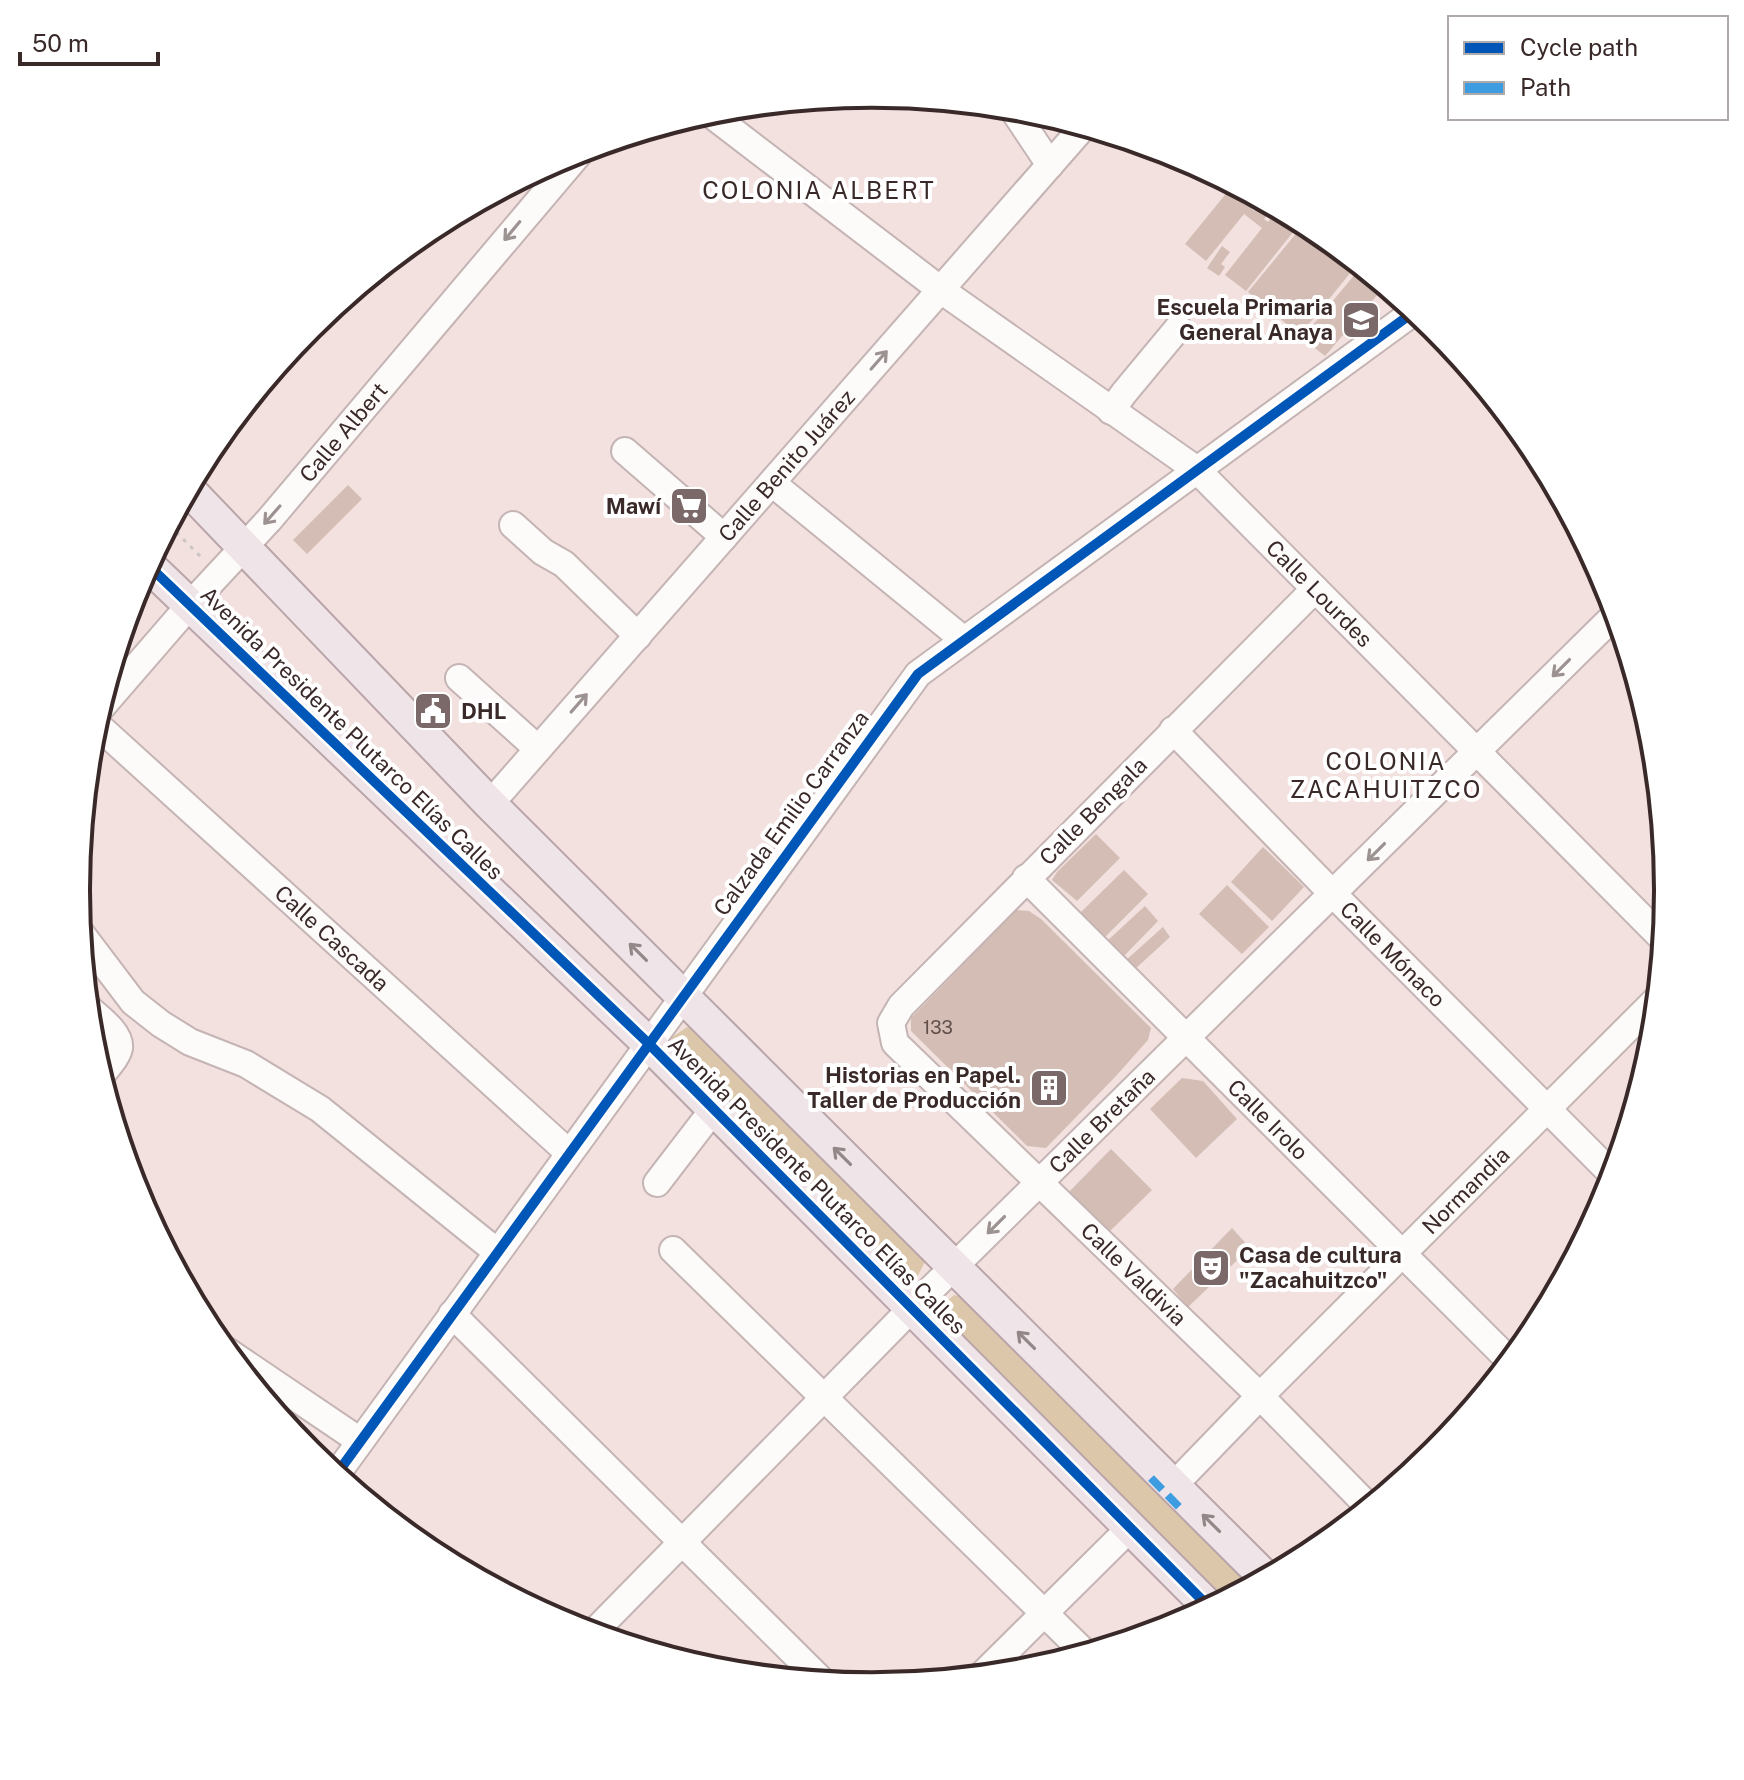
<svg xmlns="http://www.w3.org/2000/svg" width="1744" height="1780" font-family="'Public Sans',sans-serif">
	<rect width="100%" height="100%" fill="#f3e1e0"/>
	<g fill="#dcc7ab">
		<path d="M687,1027L696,1028L919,1247L925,1262L916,1279L910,1281L896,1276L678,1059L671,1038Z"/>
		<path d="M954,1295L966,1298L1254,1584L1221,1602L940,1322L938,1309Z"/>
	</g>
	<g fill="#d3bdb4">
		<path d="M1233,185L1259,199L1251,208L1254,211L1262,200L1274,207L1264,219L1268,222L1278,209L1302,221L1246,291L1225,275L1262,228L1244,214L1206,261L1185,244Z"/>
		<path d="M1303,225L1355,267L1300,335L1248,292Z"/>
		<path d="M1222,246L1230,252L1221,264L1225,267L1219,276L1207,268Z"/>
		<path d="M1361,267L1385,286L1325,356L1302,338Z"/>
		<path d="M348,485L362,499L307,554L293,540Z"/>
		<path d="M1096,834L1120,858L1077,901L1052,880L1057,872Z"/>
		<path d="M1263,847L1304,887L1272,921L1231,882Z"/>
		<path d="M1124,870L1148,894L1103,939L1079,914Z"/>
		<path d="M1227,885L1269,927L1242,954L1199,914Z"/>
		<path d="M1145,906L1158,921L1124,956L1106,942Z"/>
		<path d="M1016,910L1029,911L1041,919L1151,1028L1148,1040L1116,1076L1046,1148L1027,1146L911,1031V1018Z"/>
		<path d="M1163,927L1170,937L1134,970L1125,961Z"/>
		<path d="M1182,1078L1203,1081L1237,1119L1196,1158L1150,1109Z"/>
		<path d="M1111,1149L1152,1190L1110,1231L1068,1193Z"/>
		<path d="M1232,1228L1250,1248L1188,1307L1173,1289Z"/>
	</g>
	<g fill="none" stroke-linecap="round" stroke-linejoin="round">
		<defs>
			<g id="minor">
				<path d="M1012,108L1050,165"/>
				<path id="s1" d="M708,112L941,290L1197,470L1663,939"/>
				<path d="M1111,411L1124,393L1178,328"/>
				<path d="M625,451L724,537"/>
				<path d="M772,483L964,640"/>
				<path d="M513,525L543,552L564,564L638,636"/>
				<path id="s2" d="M1315,589L901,1006L891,1023L895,1043L1260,1396L1369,1507"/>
				<path d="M459,678L538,749"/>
				<path id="s3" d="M99,710L189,606L269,520L581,151"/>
				<path id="s4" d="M95,723L569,1153"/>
				<path id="s5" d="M1173,730L1333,894L1613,1175"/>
				<path id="s6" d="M490,804L1084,126"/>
				<path id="s7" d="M1026,878L1510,1361"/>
				<path d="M80,932L133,1002L161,1024L190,1042L246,1064L320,1109L497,1252"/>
				<path d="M88,1008C98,1017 121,1033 119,1048C117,1058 106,1068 101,1076"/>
				<path d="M657,1183L713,1110"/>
				<path d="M673,1250L1085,1653"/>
				<path d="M452,1314L822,1681"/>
				<path d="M224,1349L360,1441"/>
				<path d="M336,1475L918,674L1415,311"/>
				<path id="s8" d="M1173,1486L1260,1396L1657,999"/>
				<path id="s9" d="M593,1633L912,1308L1616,614"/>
				<path d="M982,1675L1129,1529"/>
			</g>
			<g id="major">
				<path d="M188,489L490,804L1266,1578"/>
				<path d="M148,565L648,1043L1210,1608"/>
			</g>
		</defs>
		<use href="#minor" stroke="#c4b4b3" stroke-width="30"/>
		<use href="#major" stroke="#b9a4a9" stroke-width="36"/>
		<path stroke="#cbc5c5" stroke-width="3" stroke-dasharray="4 6" stroke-linecap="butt" d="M169,525L203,559"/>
		<use href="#minor" stroke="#fdfafa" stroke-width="26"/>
		<use href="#major" stroke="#efe5e8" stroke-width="32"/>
		<path stroke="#3e9ce0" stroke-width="8" stroke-dasharray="16 8" stroke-linecap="butt" d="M1151,1478L1184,1512"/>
		<defs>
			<g id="cycleway">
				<path d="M148,565L648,1043L1210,1608"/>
				<path d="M336,1475L918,674L1415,311"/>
			</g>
		</defs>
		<use href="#cycleway" stroke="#fff" stroke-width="15"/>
		<use href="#cycleway" stroke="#0057b8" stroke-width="10"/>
	</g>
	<defs><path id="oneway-shaft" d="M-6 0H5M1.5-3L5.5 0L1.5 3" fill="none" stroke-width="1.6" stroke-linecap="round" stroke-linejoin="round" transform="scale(2)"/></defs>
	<g stroke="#9b9291">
		<use href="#oneway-shaft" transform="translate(512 231) rotate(130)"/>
		<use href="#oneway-shaft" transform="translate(879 360) rotate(-49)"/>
		<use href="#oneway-shaft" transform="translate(272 515) rotate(131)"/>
		<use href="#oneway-shaft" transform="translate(1561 668) rotate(135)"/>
		<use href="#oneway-shaft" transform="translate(579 703) rotate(-49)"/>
		<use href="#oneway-shaft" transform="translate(1376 852) rotate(135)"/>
		<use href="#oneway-shaft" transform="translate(996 1225) rotate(135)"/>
	</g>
	<g stroke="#948788">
		<use href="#oneway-shaft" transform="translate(638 952) rotate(-135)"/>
		<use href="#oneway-shaft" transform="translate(842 1156) rotate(-135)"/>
		<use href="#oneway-shaft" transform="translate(1026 1340) rotate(-135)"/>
		<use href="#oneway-shaft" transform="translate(1211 1523) rotate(-135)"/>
	</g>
	<defs>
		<symbol id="school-square" viewBox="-11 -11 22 22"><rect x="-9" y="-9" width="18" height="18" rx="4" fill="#7a6968" stroke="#fff"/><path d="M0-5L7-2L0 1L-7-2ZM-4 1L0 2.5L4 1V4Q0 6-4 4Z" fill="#fff"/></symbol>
		<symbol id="supermarket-square" viewBox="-11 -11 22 22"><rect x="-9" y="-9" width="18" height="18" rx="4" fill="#7a6968" stroke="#fff"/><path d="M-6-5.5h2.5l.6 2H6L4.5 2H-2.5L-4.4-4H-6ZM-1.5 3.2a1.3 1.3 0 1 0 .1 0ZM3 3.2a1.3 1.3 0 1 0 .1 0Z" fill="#fff"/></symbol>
		<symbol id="civic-square" viewBox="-11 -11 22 22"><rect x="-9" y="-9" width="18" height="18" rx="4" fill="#7a6968" stroke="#fff"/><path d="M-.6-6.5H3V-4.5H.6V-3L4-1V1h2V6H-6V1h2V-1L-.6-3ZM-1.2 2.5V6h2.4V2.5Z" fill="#fff"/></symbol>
		<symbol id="building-square" viewBox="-11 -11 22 22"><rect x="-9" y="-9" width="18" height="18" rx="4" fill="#7a6968" stroke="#fff"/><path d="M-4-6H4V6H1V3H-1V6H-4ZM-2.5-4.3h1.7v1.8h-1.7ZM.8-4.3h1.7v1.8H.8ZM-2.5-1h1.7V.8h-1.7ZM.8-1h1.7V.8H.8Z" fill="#fff"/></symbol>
		<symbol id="theatre-square" viewBox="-11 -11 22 22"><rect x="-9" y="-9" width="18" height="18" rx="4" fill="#7a6968" stroke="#fff"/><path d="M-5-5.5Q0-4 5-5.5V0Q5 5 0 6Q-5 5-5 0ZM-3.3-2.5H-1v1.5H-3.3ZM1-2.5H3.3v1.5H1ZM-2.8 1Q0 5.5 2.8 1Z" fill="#fff"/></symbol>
	</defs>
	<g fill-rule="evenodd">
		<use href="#school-square" x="1339" y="298" width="44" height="44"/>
		<use href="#supermarket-square" x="667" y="484" width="44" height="44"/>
		<use href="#civic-square" x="411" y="689" width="44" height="44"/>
		<use href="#building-square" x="1027" y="1066" width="44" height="44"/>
		<use href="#theatre-square" x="1189" y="1246" width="44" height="44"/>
	</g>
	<g text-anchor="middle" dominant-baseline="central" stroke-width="8" stroke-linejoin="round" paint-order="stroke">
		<g font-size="18" fill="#604e4b">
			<text x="938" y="1027">133</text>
		</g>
		<g font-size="22" font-weight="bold" fill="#392928" stroke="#fff" text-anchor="end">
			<text x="1333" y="307">Escuela Primaria<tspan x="1333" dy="25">General Anaya</tspan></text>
			<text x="661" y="506">Mawí</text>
			<text x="461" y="711" text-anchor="start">DHL</text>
			<text x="1021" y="1075">Historias en Papel.<tspan x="1021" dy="25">Taller de Producción</tspan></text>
			<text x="1239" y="1255" text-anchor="start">Casa de cultura<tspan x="1239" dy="25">"Zacahuitzco"</tspan></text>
		</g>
		<g font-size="22" fill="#392928" stroke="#fff">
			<text stroke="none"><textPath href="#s3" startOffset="370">Calle Albert</textPath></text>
			<text stroke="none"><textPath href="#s6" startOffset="450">Calle Benito Juárez</textPath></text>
			<text stroke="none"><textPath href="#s1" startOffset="780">Calle Lourdes</textPath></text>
			<text transform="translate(352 733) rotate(44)">Avenida Presidente Plutarco Elías Calles</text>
			<text transform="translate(1093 811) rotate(-45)">Calle Bengala</text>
			<text transform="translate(791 813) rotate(-54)">Calzada Emilio Carranza</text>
			<text stroke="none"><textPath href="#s4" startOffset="320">Calle Cascada</textPath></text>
			<text stroke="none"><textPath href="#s5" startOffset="314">Calle Mónaco</textPath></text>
			<text stroke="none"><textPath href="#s9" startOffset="722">Calle Bretaña</textPath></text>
			<text stroke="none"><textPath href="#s7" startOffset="342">Calle Irolo</textPath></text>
			<text transform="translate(817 1185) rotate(45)">Avenida Presidente Plutarco Elías Calles</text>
			<text stroke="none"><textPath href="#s8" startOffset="416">Normandia</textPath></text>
			<text stroke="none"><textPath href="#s2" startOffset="960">Calle Valdivia</textPath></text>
		</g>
		<g font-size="24" letter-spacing="2" fill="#392928" stroke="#fff">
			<text x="819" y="190">COLONIA ALBERT</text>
			<text x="1386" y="761">COLONIA<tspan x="1386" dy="28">ZACAHUITZCO</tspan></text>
		</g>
	</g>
	<path d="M0 0H1744V1780H0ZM90 890a782 782 0 1 1 1564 0a782 782 0 1 1-1564 0Z" fill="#fff" fill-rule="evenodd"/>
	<path fill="none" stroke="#392928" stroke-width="4" d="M90 890a782 782 0 1 1 1564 0a782 782 0 1 1-1564 0Z"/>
	<rect x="1448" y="16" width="280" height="104" fill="#ffffff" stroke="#b0a9a9" stroke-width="2"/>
	<rect x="1464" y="42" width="40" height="12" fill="#0057b8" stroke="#b0a9a9" stroke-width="2"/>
	<text x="1520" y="56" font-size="24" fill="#392928">Cycle path</text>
	<rect x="1464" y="82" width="40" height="12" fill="#3e9ce0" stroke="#b0a9a9" stroke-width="2"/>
	<text x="1520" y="96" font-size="24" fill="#392928">Path</text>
	<path d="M20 52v12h138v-12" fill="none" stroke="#392928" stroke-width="4"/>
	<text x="32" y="52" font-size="24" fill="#392928" stroke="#ffffff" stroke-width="6" paint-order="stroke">50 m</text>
</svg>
